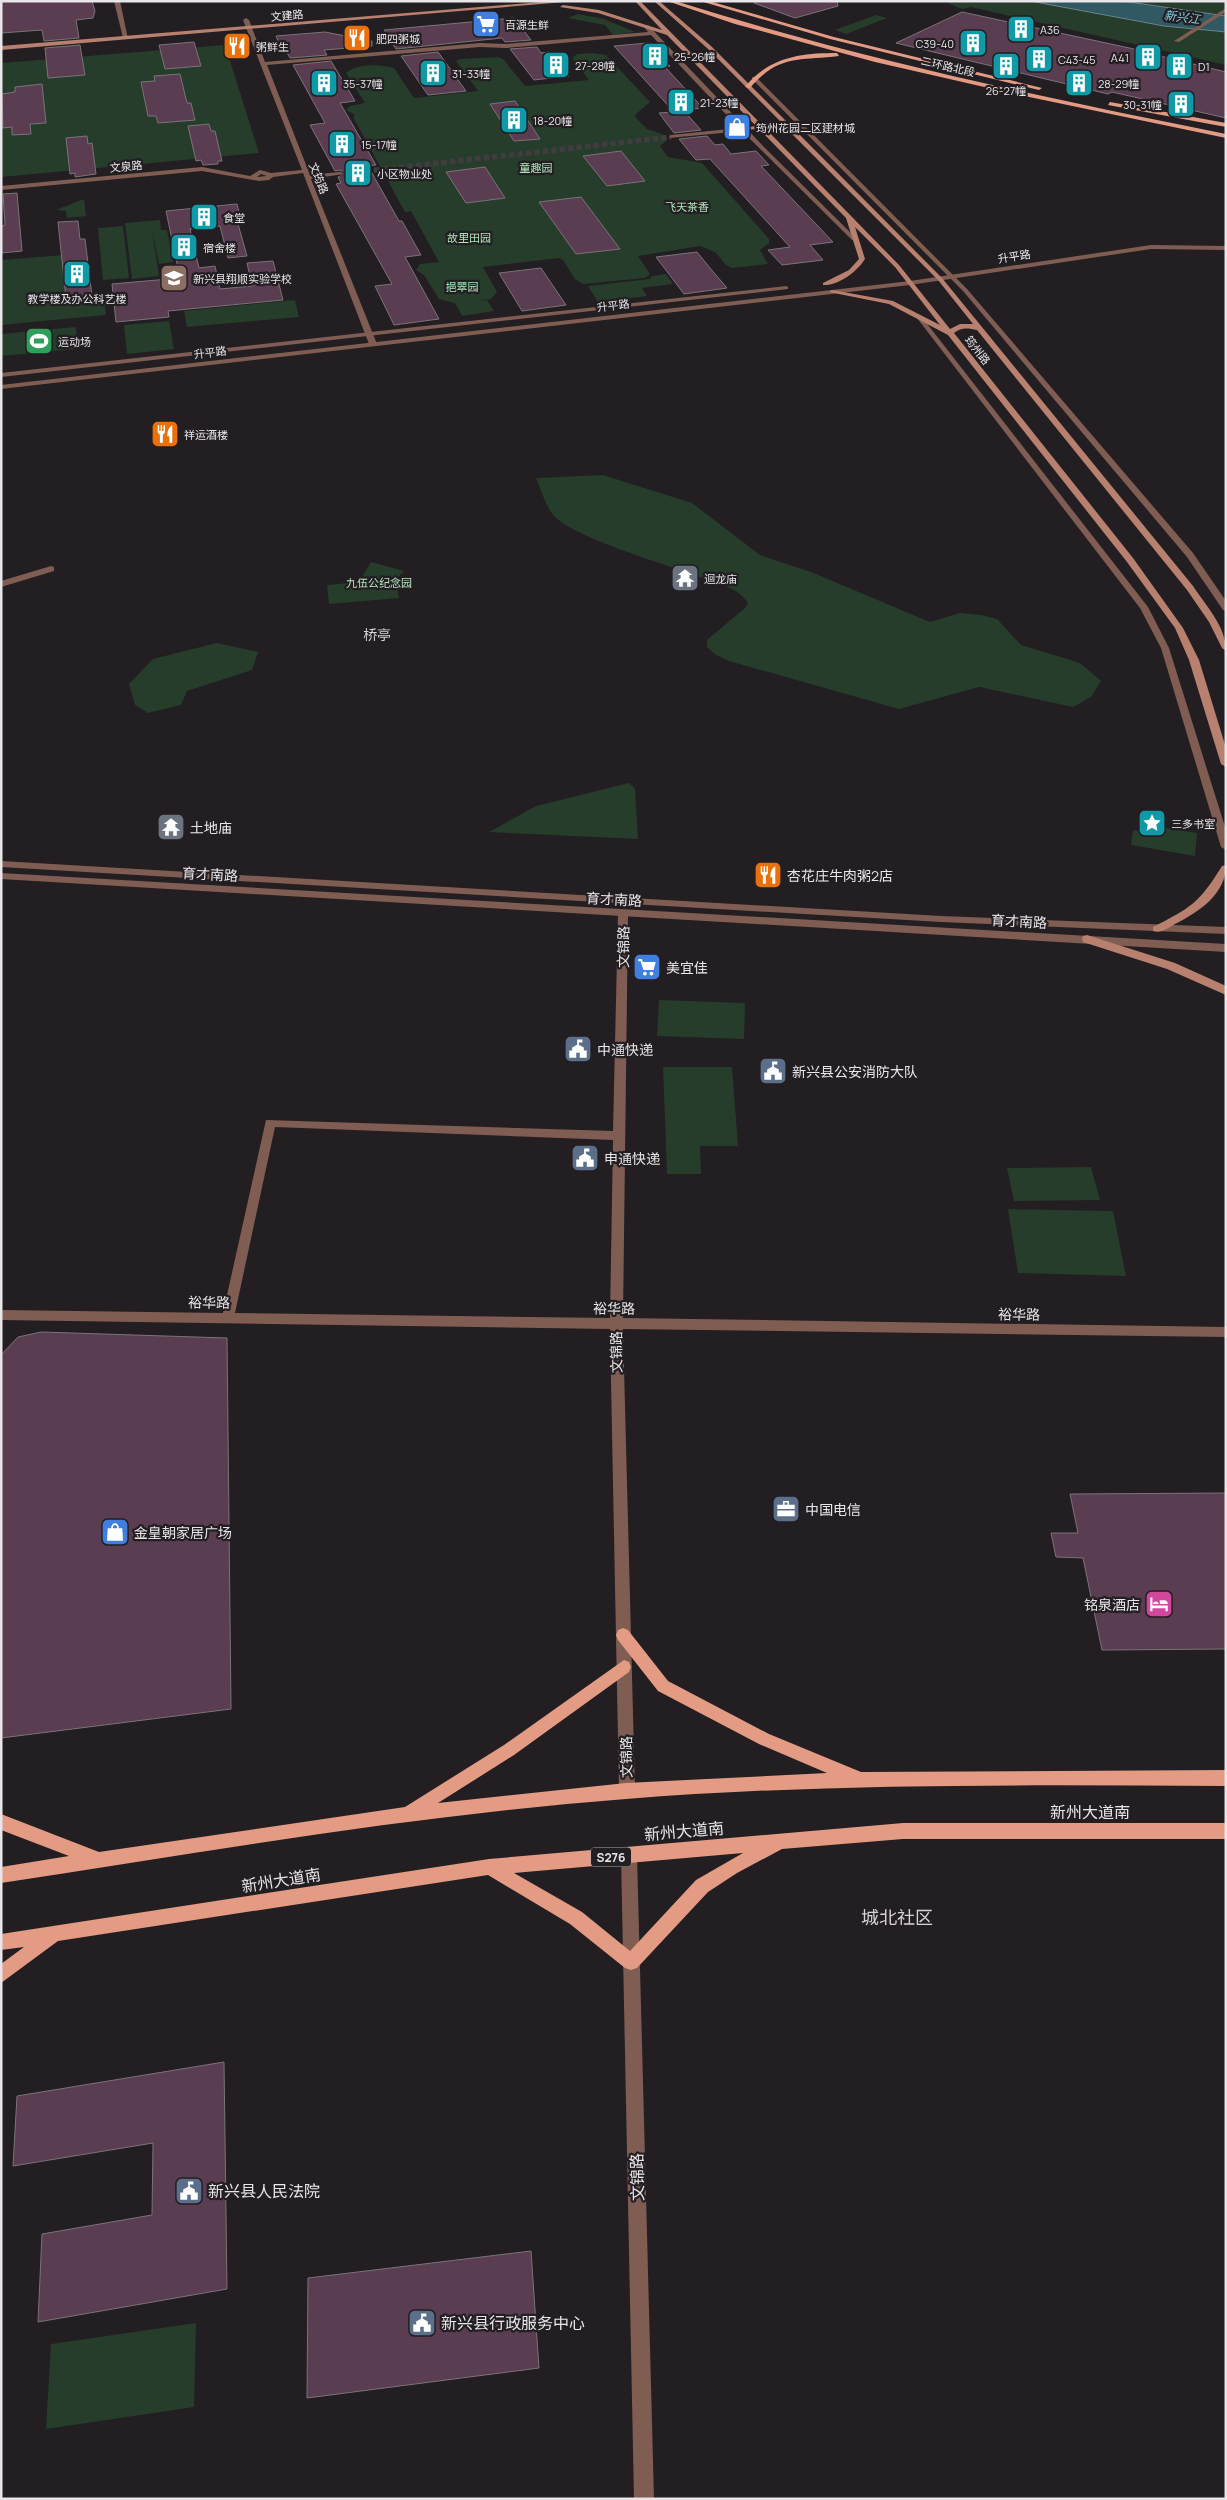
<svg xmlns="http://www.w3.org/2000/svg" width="1227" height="2500" font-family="Manrope,'Noto Sans SC',sans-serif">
	<rect width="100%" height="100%" fill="#221e22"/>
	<g fill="#263d2b">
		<path d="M943,1H1226V65L971,7L962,9Z"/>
		<path d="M578,14L604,19L635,32L613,35L605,25L568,18Z"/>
		<path d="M876,15L887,18L846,34L835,30Z"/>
		<path d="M225,45L259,153L1,177V63Z"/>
		<path d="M592,53L606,55L650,102L636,114L635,117L647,129L662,134L667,140L660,146L668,157L702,163L769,239V243L760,250L768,264L732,268L726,265L715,252L700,246L638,256L650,274L645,278L583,284L575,279L563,260L559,258L483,267L497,292L491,299L474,301L487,300L494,311L462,316L455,303L439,299L424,275L416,270L420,264L439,262L411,211L405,212L354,119V114L346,110L350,106L365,103L346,73C357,63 380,64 394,68L414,98L478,91L456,61L460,59L499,57L503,59L525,86L589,80L572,58L577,54Z"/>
		<path d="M84,199L86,216L67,218L66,211L56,210Z"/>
		<path d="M160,220L161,230H167L173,262L159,264L152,230L159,276L132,279L125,223Z"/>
		<path d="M123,226L129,278L103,280L98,228Z"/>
		<path d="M63,255L66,301L104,298L106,315L1,325V260Z"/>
		<path d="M666,274L673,284L642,288L647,296L598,302L588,286L650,279L652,276Z"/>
		<path d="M295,300L299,317L187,327L184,311Z"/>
		<path d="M169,321L174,349L127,354L124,325Z"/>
		<path d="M76,327L77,349L1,356V334Z"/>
		<path d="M603,475L692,503L760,555L811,572L930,622L960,613L981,615L997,619L1021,645L1080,663L1101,681L1091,697L1073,707L979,687L899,709L729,661L716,655L707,647V640L745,608L748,603C740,589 719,584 706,579C672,566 576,539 554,516C546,507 541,490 536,478Z"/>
		<path d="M371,562L404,571L396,579L399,598L329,604L327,585L359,582Z"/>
		<path d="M217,643L258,652L252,670L187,691L181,705L148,713L135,705L129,684L153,659Z"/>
		<path d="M629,783L635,789L638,839L489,832L536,806Z"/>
		<path d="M1165,828L1197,833L1195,856L1131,845L1133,830L1164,835Z"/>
		<path d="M659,1000L745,1003L744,1039L657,1036Z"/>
		<path d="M663,1067H732L738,1146H700L701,1174H667Z"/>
		<path d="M1091,1167L1100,1200L1014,1201L1007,1168Z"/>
		<path d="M1008,1209L1113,1211L1126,1276L1018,1273Z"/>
		<path d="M196,2323L194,2407L46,2429L51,2344Z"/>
	</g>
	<path fill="#305964" stroke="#68838c" d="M1030,1H1122L1226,16V32L1164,26Z"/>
	<g fill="#5a3d51" stroke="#7a7478">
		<path d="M1,1H92L95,11L93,18L76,20L79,38L44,41L42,30L1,33Z"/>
		<path d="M754,1H837L838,6L795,18L754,3Z"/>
		<path d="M962,12L1162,55L1160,56L1226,72V118L1112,92L1108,94L896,43Z"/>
		<path d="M514,18L531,40L505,42L502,38L396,49L384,30Z"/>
		<path d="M325,32L372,41V46L324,50L327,55L290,58L286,51L282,50L276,36Z"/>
		<path d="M194,42L201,66L165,69L159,45Z"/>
		<path d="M648,43L670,66L665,67L703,108L673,111L614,46Z"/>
		<path d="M80,45L85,75L48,78L45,48Z"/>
		<path d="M537,47L541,53L549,52L569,76L534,80L510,49Z"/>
		<path d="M438,52L466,91L428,95L401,56Z"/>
		<path d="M331,61L355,101L340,103L376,165L368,166L399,221H402L421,255L405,257L439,319L394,325L375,286L392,284L336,184L341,183L338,177L345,174L341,170L335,171L310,125L325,123L293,65Z"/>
		<path d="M180,74L187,103H191L195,120L158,123L156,116H148L141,82L155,81L154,76Z"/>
		<path d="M42,84L46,123L30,124L31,134L12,135V127L3,128L2,94L15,92V87Z"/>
		<path d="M515,101L540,139L514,141L490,104Z"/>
		<path d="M684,111L701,130L674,133L659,113Z"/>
		<path d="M209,124L211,131H215L222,161H218V164L203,165L201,160L196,161L188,126Z"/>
		<path d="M87,136L88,144L92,143L96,174L75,177V173L70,174L66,138Z"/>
		<path d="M707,136L715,145L723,144L731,154L756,151L769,165L761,166L833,242L810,245L823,260L782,265L768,250L790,247L710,159L696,160L679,139Z"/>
		<path d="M621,151L645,181L607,186L583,156Z"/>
		<path d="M485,167L505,198L466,203L446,172Z"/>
		<path d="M17,193L22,251L1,253V226L5,225L3,194Z"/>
		<path d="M581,197L620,249L576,254L539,202Z"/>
		<path d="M237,204L242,224H238L247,256L228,258L220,226L190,229L199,268L215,266L220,289L252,286L247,263L273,261L283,300L168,311L169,317L116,322L112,284L180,278L166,211Z"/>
		<path d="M78,221L80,239H85L92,296L66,298L58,222Z"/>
		<path d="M697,252L710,268L727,288L684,294L656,257Z"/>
		<path d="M541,268L566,305L522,311L499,273Z"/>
		<path d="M41,1332L227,1338L231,1709L1,1738V1355L18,1337Z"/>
		<path d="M1226,1493V1649L1102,1650L1083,1558L1056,1557L1051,1533H1078L1070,1494Z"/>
		<path d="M224,2062L227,2289L38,2322L42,2234L152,2215L153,2143L13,2166L17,2096Z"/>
		<path d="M531,2251L539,2368L307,2398L308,2278Z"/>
	</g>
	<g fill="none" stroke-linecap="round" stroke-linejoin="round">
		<path stroke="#403c40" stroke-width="5.5" stroke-dasharray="5.5 3" stroke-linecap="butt" d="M340,174L671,137"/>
		<g fill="#805d52" fill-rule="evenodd">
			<path d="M114,1H120L128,39L123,38Z"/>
			<path d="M1226,8V12L1179,42L1174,41Z"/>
			<path d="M246,18L249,20L265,62L480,43L506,44L648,32L643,26L648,25L764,147L857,239L852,240L742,131L669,138L671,135L739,128L651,35L506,48L480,47L267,65L310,175L340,172L343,174L311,179L377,344L373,346L369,344L303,173L273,177L269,180L259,181L202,171L1,190V186L202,167L250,176L260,170L271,173L302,170L243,20ZM261,174L267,176L257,177Z"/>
			<path d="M752,77H756L967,289L1193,553L1226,601V611L1223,610L1187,557L963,291L752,79Z"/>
			<path d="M917,316H921L1148,607L1169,648L1226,830V850L1221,847L1161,648L1140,608L917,318Z"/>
			<path d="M51,566L54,567V571L1,587V581Z"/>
			<path d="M623,911L628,914L623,1318L1226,1327V1337L623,1329L635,1791L633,1796L627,1799L621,1796L619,1791L610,1329L1,1320V1310L223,1313L266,1120L613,1131L618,914ZM275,1127L613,1140L610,1318L235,1313Z"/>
			<path d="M629,1847L635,1849L637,1855L654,2499H634L621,1855L623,1849Z"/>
		</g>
		<g fill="#805d52" fill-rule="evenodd">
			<path d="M1151,245L1226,246V250L1151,249L910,285L1,389V385L910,281Z"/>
			<path d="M786,286L788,287V289L1,377V373Z"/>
			<path d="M1,861L941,916L1226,927V934L941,922L1,867Z"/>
			<path d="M1,873L1226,944V952L1,879Z"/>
		</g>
		<g fill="#b8806e" fill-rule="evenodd">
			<path d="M553,1H577L1,50V46Z"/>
			<path d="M635,1H640L762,125L781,122L707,48L654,1H659L711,46L787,122L800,121V123L790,125L942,278L1193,586C1206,606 1226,626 1226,651L1222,648L1209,622L1187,590L977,330C968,328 961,327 954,333L1133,558L1183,628L1199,660L1226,748V767L1221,764L1189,660L1175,628L1127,562L948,335L889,304L829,292L832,290L893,301L940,325L895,267L855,227L865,259C857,272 838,286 823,285V283L849,270L859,259L846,218L759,129L742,130V128L756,126L667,35L598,13L560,7L563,5L599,10L662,30ZM784,126L938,280L973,324H960L950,329L899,265L765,128Z"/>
			<path d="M1226,865C1226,894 1199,912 1175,924C1168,928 1161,934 1153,931V927C1192,907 1199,903 1222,866Z"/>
			<path d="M1087,935L1175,963L1226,986V995L1167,969L1083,942L1082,939L1083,936Z"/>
		</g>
		<g fill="#e39b83" fill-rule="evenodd">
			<path d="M667,1H675C856,58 1040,97 1226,134V138L1015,94L875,62L735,24Z"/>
			<path d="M700,1H709L834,37L1042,88L1039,90L830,39Z"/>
			<path d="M837,53L839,56C799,61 779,54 750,88L745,87C769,57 801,53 837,53Z"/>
			<path d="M1110,102L1226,123V127L1108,105Z"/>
			<path d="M623,1628L628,1630L668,1681L769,1734L861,1772L1226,1770V1786C1026,1785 826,1783 626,1799C417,1815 209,1851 1,1883V1867L69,1856L1,1830V1814L99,1852L405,1807L504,1745L624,1660L629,1662L631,1667L629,1672L514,1755L438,1803L626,1783L827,1773L759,1744L658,1691L618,1640L616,1635L618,1630Z"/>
			<path d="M903,1823H1226V1839H903L782,1849L737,1873L708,1892L637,1968L631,1970L625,1968L570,1924L488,1875L58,1941L1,1983V1964L24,1947L1,1950V1934L489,1859ZM743,1853L696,1880L630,1951L582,1912L514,1873Z"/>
		</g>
	</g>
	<defs>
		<symbol id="supermarket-square" viewBox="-11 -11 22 22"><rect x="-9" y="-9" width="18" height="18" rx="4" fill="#3f7fe0" stroke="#221e22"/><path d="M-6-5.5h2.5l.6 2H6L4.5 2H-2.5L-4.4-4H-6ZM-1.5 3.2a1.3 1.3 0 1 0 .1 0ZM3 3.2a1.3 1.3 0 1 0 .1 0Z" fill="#fff"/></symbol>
		<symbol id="building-square" viewBox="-11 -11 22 22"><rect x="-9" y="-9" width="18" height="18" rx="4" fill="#0f9aa8" stroke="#221e22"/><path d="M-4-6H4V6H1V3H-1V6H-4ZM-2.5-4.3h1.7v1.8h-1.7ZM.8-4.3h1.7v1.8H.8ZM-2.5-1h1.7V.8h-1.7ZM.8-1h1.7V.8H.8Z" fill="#fff"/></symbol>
		<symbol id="restaurant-square" viewBox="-11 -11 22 22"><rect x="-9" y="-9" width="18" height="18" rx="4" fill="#e8710a" stroke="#221e22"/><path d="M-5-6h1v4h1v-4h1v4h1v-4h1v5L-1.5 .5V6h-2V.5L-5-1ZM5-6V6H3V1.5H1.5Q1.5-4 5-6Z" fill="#fff"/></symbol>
		<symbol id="shop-square" viewBox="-11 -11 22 22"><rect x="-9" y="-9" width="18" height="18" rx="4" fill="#3f7fe0" stroke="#221e22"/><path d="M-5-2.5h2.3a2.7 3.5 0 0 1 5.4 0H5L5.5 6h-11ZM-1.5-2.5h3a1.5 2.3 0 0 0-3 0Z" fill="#fff"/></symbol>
		<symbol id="school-square" viewBox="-11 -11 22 22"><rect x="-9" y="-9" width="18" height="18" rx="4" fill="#8d6e63" stroke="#221e22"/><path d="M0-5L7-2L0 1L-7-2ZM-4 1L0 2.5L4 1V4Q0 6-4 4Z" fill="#fff"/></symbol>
		<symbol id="stadium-square" viewBox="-11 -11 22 22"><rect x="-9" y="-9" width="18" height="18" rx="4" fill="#2e9e5b" stroke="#221e22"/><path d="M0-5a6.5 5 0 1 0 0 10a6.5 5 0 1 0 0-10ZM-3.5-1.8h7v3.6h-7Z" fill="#fff"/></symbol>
		<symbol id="temple-square" viewBox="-11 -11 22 22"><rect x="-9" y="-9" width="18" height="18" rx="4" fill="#6b7280" stroke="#221e22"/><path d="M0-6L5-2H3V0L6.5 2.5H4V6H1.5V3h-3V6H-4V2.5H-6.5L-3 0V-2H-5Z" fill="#fff"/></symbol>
		<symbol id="sight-square" viewBox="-11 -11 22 22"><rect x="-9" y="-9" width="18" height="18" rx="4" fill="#0f9aa8" stroke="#221e22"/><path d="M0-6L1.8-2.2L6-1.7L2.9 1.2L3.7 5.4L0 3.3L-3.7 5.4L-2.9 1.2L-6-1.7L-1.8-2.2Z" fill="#fff"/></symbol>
		<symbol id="civic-square" viewBox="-11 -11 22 22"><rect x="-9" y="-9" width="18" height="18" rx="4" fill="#5c6f8a" stroke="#221e22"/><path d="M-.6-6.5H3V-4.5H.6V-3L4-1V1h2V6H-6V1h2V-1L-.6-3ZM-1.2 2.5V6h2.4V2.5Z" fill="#fff"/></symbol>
		<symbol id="office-square" viewBox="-11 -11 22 22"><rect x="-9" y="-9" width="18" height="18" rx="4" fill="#5c6f8a" stroke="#221e22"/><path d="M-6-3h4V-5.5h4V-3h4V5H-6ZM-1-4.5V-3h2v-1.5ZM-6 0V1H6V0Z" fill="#fff"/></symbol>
		<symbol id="hotel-square" viewBox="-11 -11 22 22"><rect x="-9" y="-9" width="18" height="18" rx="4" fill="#d1479c" stroke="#221e22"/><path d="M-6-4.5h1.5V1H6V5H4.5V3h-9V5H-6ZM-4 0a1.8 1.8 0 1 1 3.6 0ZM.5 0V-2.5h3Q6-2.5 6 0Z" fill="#fff"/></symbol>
	</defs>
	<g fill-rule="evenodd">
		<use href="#supermarket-square" x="470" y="8" width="32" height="32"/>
		<use href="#building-square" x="1005" y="13" width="32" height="32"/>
		<use href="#restaurant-square" x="341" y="22" width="32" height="32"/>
		<use href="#building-square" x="957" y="27" width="32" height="32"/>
		<use href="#restaurant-square" x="221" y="30" width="32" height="32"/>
		<use href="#building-square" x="639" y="40" width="32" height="32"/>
		<use href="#building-square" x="1132" y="41" width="32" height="32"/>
		<use href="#building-square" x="1023" y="43" width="32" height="32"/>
		<use href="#building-square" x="540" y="49" width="32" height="32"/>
		<use href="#building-square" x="990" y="50" width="32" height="32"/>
		<use href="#building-square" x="1163" y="50" width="32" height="32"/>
		<use href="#building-square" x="417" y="57" width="32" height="32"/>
		<use href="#building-square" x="308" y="67" width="32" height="32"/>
		<use href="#building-square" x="1063" y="67" width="32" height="32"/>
		<use href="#building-square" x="665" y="86" width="32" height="32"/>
		<use href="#building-square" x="1165" y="88" width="32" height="32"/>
		<use href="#building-square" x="498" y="104" width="32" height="32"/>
		<use href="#shop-square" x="721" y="111" width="32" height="32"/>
		<use href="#building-square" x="326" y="128" width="32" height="32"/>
		<use href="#building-square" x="342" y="157" width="32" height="32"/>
		<use href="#building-square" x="188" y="201" width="32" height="32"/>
		<use href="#building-square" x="168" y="231" width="32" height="32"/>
		<use href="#building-square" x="61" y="258" width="32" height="32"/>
		<use href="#school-square" x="158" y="262" width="32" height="32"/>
		<use href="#stadium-square" x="23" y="325" width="32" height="32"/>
		<use href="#restaurant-square" x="149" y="418" width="32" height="32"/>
		<use href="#temple-square" x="669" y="562" width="32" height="32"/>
		<use href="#sight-square" x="1136" y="807" width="32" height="32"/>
		<use href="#temple-square" x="155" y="811" width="32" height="32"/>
		<use href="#restaurant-square" x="752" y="859" width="32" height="32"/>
		<use href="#supermarket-square" x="631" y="951" width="32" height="32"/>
		<use href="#civic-square" x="562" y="1033" width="32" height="32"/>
		<use href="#civic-square" x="757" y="1055" width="32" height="32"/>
		<use href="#civic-square" x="569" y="1142" width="32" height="32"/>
		<use href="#office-square" x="770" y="1493" width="32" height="32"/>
		<use href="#shop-square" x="99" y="1516" width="32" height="32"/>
		<use href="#hotel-square" x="1143" y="1588" width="32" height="32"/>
		<use href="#civic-square" x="173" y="2175" width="32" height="32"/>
		<use href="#civic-square" x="406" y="2307" width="32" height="32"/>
	</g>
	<g text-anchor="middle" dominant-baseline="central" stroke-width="4.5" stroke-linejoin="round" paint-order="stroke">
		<g font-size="11" fill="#e9e6e9" stroke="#221e22">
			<text transform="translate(287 15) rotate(-5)">文建路</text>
			<text transform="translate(948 66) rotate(13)">二环路北段</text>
			<text transform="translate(126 166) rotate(-5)">文泉路</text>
			<text transform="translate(319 178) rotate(68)">文筠路</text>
			<text transform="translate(1014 256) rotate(-9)">升平路</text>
			<text transform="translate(613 305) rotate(-7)">升平路</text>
			<text transform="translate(978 350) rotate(52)">筠州路</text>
			<text transform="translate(210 352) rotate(-7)">升平路</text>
		</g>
		<g font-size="11" fill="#e9e6e9" stroke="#221e22" text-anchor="start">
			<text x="505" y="24">百源生鲜</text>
			<text x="1040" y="29">A36</text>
			<text x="376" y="38">肥四粥城</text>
			<text x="954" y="43" text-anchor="end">C39-40</text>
			<text x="256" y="46">粥鲜生</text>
			<text x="674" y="56">25-26幢</text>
			<text x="1129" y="57" text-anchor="end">A41</text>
			<text x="1058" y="59">C43-45</text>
			<text x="575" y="65">27-28幢</text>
			<text x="1198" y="66">D1</text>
			<text x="452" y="73">31-33幢</text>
			<text x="343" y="83">35-37幢</text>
			<text x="1098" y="83">28-29幢</text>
			<text x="1006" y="90" text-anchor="middle">26-27幢</text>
			<text x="700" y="102">21-23幢</text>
			<text x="1162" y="104" text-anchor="end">30-31幢</text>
			<text x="533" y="120">18-20幢</text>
			<text x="756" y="127">筠州花园二区建材城</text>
			<text x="361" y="144">15-17幢</text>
			<text x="377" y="173">小区物业处</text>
			<text x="223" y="217">食堂</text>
			<text x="203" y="247">宿舍楼</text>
			<text x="193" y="278">新兴县翔顺实验学校</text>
			<text x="77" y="298" text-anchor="middle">教学楼及办公科艺楼</text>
			<text x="58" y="341">运动场</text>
			<text x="184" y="434">祥运酒楼</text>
			<text x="704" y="578">迴龙庙</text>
			<text x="1171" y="823">三多书室</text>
		</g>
		<g font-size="11" fill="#afe5bb" stroke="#221e22">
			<text x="536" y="167">童趣园</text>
			<text x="687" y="206">飞天茶香</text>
			<text x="469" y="237">故里田园</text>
			<text x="462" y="286">挹翠园</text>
			<text x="379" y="582">九伍公纪念园</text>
		</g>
		<g font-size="12" font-style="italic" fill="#88d4e8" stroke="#221e22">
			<text transform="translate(1182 17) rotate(7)">新兴江</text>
		</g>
		<rect fill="#221e22" stroke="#adaaad" stroke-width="1" x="591" y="1847.5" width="40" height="19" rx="4"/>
		<g font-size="12" font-weight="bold" fill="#e9e6e9">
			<text x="611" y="1857">S276</text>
		</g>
		<g font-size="14" fill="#d7d2d7" stroke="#221e22">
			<text x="377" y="634">桥亭</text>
		</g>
		<g font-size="14" fill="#e9e6e9" stroke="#221e22" text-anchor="start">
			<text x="190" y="827">土地庙</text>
			<text x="787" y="875">杏花庄牛肉粥2店</text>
			<text x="666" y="967">美宜佳</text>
			<text x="597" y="1049">中通快递</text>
			<text x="792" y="1071">新兴县公安消防大队</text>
			<text x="604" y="1158">申通快递</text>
			<text x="805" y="1509">中国电信</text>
			<text x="134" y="1532">金皇朝家居广场</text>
			<text x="1140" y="1604" text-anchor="end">铭泉酒店</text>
		</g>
		<g font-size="14" fill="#e9e6e9" stroke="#221e22">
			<text transform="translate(210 874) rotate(3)">育才南路</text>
			<text transform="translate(614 899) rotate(3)">育才南路</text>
			<text transform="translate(1019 921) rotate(3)">育才南路</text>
			<text transform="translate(623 947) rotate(-89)">文锦路</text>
			<text transform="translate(209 1302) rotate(1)">裕华路</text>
			<text transform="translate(614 1308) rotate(1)">裕华路</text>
			<text transform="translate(1019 1314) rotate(1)">裕华路</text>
			<text transform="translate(616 1352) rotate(-91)">文锦路</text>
			<text transform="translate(626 1757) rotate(-91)">文锦路</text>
		</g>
		<g font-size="16" fill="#e9e6e9" stroke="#221e22">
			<text x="1090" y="1812">新州大道南</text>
			<text transform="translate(684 1831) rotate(-5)">新州大道南</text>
			<text transform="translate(281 1880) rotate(-9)">新州大道南</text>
			<text transform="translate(637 2177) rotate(-91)">文锦路</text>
		</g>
		<g font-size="16" fill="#e9e6e9" stroke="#221e22" text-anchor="start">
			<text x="208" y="2191">新兴县人民法院</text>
			<text x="441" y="2323">新兴县行政服务中心</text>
		</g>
		<g font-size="18" fill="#d7d2d7" stroke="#221e22">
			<text x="897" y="1917">城北社区</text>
		</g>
	</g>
	<rect width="1227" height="2500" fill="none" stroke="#e9e6e9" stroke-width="5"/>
</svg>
